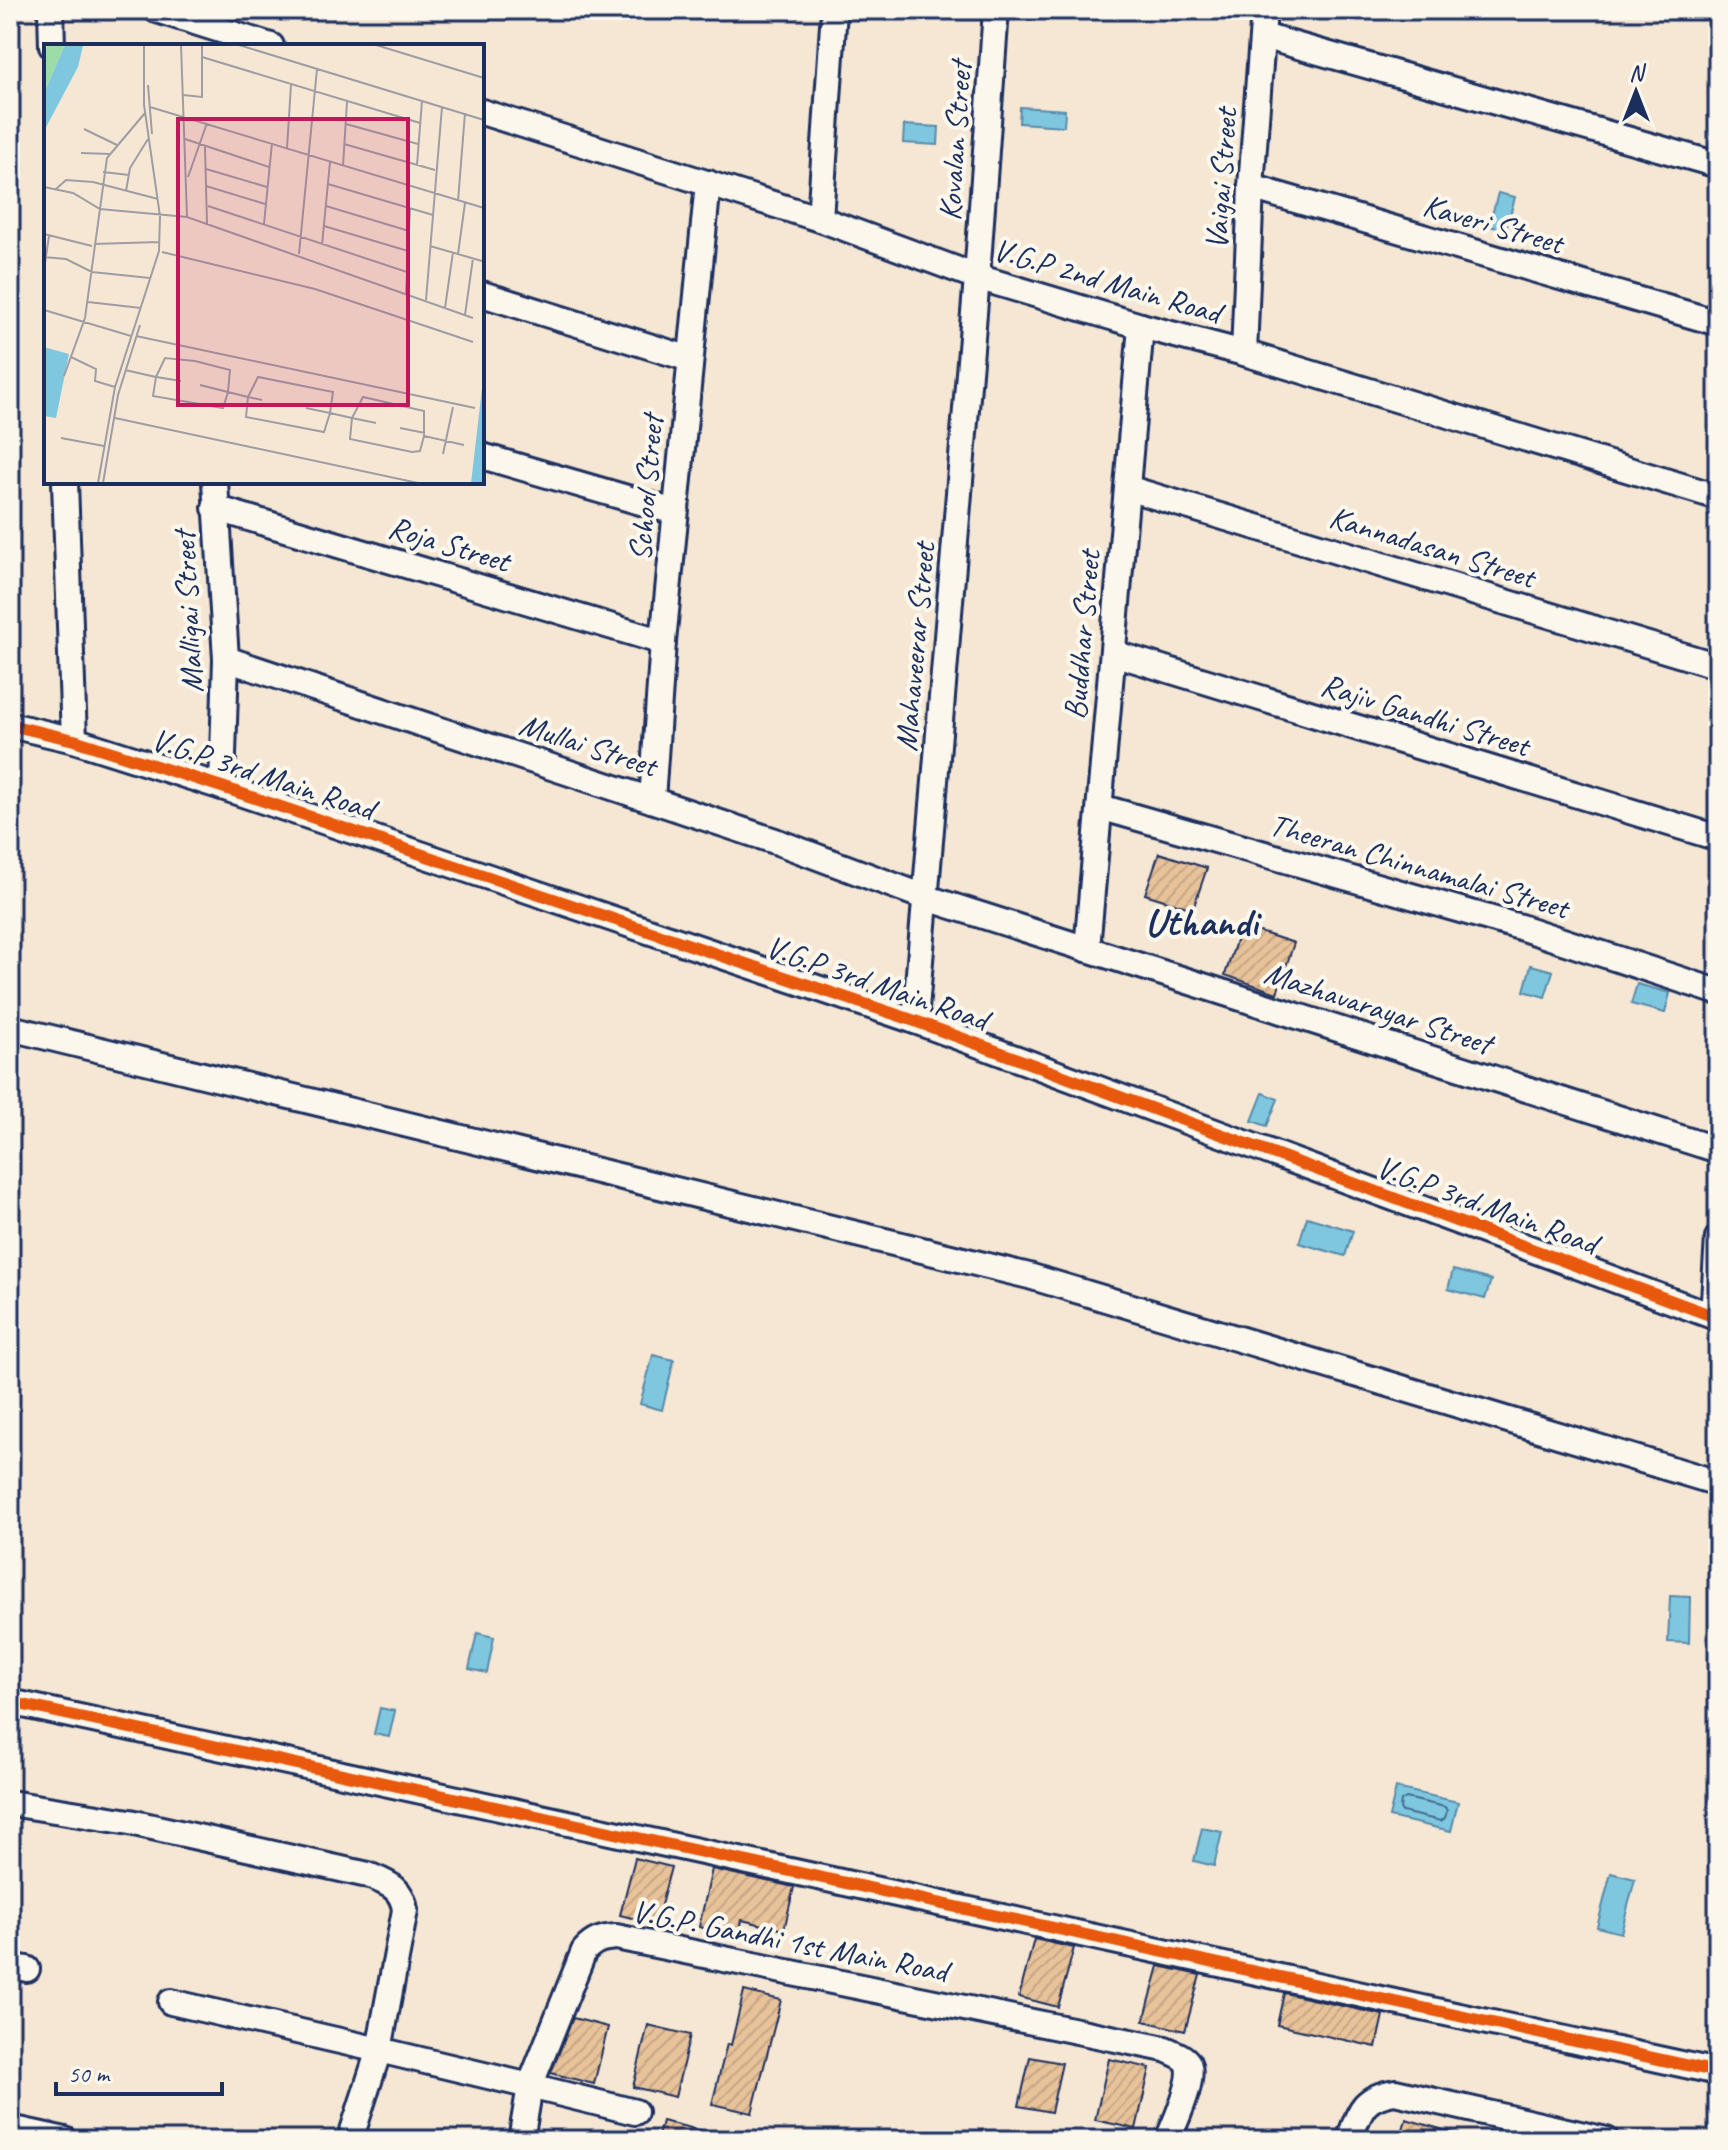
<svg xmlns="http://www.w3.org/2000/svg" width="1728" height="2150" font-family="Caveat,sans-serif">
	<defs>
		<pattern id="building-hatch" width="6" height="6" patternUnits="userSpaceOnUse" patternTransform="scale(2)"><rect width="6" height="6" fill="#e8c299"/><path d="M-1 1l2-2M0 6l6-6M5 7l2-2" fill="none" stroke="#c6a786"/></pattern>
	</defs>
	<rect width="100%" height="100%" fill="#f5e7d3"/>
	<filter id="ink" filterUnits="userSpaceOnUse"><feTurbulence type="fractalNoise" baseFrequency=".0125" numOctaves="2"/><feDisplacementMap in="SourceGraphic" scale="16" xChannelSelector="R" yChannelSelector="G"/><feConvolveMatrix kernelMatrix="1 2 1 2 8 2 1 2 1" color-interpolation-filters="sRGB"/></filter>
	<g filter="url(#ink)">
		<g fill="#7fc7df" stroke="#578aab" stroke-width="2">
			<path d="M1020,107L1065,110L1064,126L1019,123Z"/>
			<path d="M904,125L939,127L938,145L903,143Z"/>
			<path d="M1498,193L1515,197L1506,230L1489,226Z"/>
			<path d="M1531,965L1553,971L1545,997L1524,991Z"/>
			<path d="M1637,984L1670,993L1665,1013L1631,1004Z"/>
			<path d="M1263,1093L1278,1099L1267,1126L1252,1121Z"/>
			<path d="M1307,1217L1353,1231L1345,1256L1299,1243Z"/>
			<path d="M1453,1270L1491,1280L1485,1299L1448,1289Z"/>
			<path d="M653,1355L674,1360L662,1410L640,1404Z"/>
			<path d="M1670,1596L1690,1597L1689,1643L1668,1642Z"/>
			<path d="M477,1633L494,1637L487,1673L469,1669Z"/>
			<path d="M380,1708L395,1711L389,1737L374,1734Z"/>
			<path d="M1396,1788L1458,1802L1451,1831L1389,1817Z"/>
			<path d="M1202,1828L1222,1832L1214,1866L1194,1861Z"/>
			<path d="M1611,1873L1635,1879L1621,1933L1597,1927Z"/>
		</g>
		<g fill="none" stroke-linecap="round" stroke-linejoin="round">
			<path stroke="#436c92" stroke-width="2" d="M1406,1798L1445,1807L1447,1811L1445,1818L1441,1821L1402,1812L1400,1808L1401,1801Z"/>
		</g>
		<g fill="url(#building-hatch)" stroke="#1b2f5e" stroke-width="2">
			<path d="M1159,853L1207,868L1193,909L1145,894Z"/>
			<path d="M1241,926L1294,943L1277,993L1225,975Z"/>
			<path d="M635,1858L671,1867L656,1924L620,1915Z"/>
			<path d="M712,1869L794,1887L784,1930L742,1920L739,1936L699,1927Z"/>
			<path d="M1034,1939L1074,1948L1058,2007L1019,1997Z"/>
			<path d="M1159,1966L1200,1975L1185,2031L1144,2021Z"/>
			<path d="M744,1991L781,2000L752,2113L712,2104L727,2044L731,2045Z"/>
			<path d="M1284,1993L1383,2015L1376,2047L1277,2025Z"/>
			<path d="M573,2018L608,2027L594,2084L551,2073Z"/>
			<path d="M648,2025L690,2035L675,2097L633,2087Z"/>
			<path d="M1030,2057L1062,2063L1051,2112L1019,2106Z"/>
			<path d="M1109,2059L1150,2068L1136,2129L1095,2120Z"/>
			<path d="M1406,2119L1461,2135L1460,2140H1400Z"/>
			<path d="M662,2121L712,2133L711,2140H657Z"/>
		</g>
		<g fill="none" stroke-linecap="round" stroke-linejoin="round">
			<defs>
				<g id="minor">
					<path d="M51,10L52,46"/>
					<path d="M157,10L271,46"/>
					<path d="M1263,36L1718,165"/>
					<path d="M482,112L820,219L977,277L1141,326L1244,353L1718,497"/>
					<path d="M1251,187L1718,323"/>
					<path d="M820,219L834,10"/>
					<path d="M482,294L690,359"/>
					<path d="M1244,353L1251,187L1264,10"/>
					<path d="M482,456L675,512"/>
					<path d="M65,482L74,740"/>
					<path d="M215,482L226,659L222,787"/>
					<path d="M1127,488L1718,666"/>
					<path d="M215,508L663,642"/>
					<path d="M1113,653L1718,838"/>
					<path d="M226,659L775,841L927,898L1718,1150"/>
					<path d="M10,725L74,740L222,787L915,1021L1718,1318"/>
					<path d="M652,800L663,642L708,183"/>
					<path d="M1100,807L1520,927L1718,992"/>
					<path d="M1087,949L1141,326"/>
					<path d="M915,1021L977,277L996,10"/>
					<path d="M10,1028L1029,1276L1718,1483"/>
					<path d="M1713,1316L1718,1238"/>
					<path d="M10,1702L1718,2072"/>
					<path d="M10,1803L130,1822L368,1875C387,1883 402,1887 405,1910L379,2050L530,2086L584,1951C594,1940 602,1938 616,1937L1165,2049C1172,2052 1184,2056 1188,2063C1196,2080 1174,2123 1168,2140"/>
					<path d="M10,1966L27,1969"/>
					<path d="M171,2002L379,2050L350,2140"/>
					<path d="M10,2128L65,2140"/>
					<path d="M521,2140L530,2086L635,2112"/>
					<path d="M1349,2140C1360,2111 1362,2097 1395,2092L1606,2140"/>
				</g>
			</defs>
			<use href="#minor" stroke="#1b2f5e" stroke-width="30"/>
			<use href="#minor" stroke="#fbf7ec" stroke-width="24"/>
			<defs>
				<g id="cycleway">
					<path d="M10,725L74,740L222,787L915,1021L1718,1318"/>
					<path d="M10,1702L1718,2072"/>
				</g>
			</defs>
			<use href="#cycleway" stroke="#fbf7ec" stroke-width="17"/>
			<use href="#cycleway" stroke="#e8590c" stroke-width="12"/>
		</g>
	</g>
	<g text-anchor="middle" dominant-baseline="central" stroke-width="8" stroke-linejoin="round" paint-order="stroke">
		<g font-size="32" fill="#1b2f5e" stroke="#fbf7ec">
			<text transform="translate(955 141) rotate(-86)">Kovalan Street</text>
			<text transform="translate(1221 179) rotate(-86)">Vaigai Street</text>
			<text transform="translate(1493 224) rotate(16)">Kaveri Street</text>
			<text transform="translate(1107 281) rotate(16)">V.G.P 2nd Main Road</text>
			<text transform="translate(646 488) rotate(-85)">School Street</text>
			<text transform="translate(449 544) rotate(17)">Roja Street</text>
			<text transform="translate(1432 547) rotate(17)">Kannadasan Street</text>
			<text transform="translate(188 612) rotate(-93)">Malligai Street</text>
			<text transform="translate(1082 635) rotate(-85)">Buddhar Street</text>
			<text transform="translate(915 647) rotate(-85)">Mahaveerar Street</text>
			<text transform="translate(1425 715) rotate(17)">Rajiv Gandhi Street</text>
			<text transform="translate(588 745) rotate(18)">Mullai Street</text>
			<text transform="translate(263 774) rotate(18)">V.G.P 3rd Main Road</text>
			<text transform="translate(1419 866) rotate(16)">Theeran Chinnamalai Street</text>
			<text transform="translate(877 983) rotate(19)">V.G.P 3rd Main Road</text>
			<text transform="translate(1378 1008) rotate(18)">Mazhavarayar Street</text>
			<text transform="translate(1487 1205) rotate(20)">V.G.P 3rd Main Road</text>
			<text transform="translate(790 1941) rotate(11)">V.G.P. Gandhi 1st Main Road</text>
		</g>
		<g font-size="40" font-weight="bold" fill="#1b2f5e" stroke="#fbf7ec">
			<text x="1201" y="922">Uthandi</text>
		</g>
	</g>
	<g transform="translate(44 44)">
		<rect width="440" height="440" fill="#f5e7d3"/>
		<path d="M3,1H21L0,49V14Z" fill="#9cdda7"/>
		<path d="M21,1L39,2L34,23L0,87V49ZM0,303L25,310L12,374L0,372ZM440,327V439H427L429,422Z" fill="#7fc7df"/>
		<path fill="none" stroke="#9e9da4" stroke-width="2" d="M137,1L143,173M195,1L440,76M332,1L440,34M158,13L376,79M104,41L108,90M139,51L158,53V1M106,63L440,164M302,80L374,100M40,85L73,101M141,95L225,123M300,100L391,126M161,103L163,180M243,104L247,41M37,109L66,110M373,121L378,57M299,122L303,58M162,125L223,143M59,128L85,131M144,133L163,79M284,140L389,171M162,142L221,160M0,143L29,149L56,165L143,173L429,274M12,145L22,136L49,138L114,155M82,147L86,124L104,95M414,157L421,69M164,162L363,228M282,162L365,187M220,180L228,99M280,182L364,207M0,190L48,202M50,200L115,198M278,201L286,118M386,202L438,217M118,208L271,245L429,298M255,210L273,25M414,210L421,159M0,213L22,215L48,228L106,234M0,226L5,192M362,250L366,165M382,256L398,63M44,258L97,264M401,264L409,208M0,266L87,292M421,271L429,214M92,292L431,364M27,313L52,325L51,337L71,343M81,326L112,333L121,314L151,317L186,326L184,348L204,353L214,333L289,348L286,369L308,374L319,353L380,367V392L420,401M20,332L41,274L63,114L101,69M137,337L112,333L109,352L179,364L184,348L156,341M218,356L204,353L202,373L280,388L286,369L262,364M71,374L374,439M332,379L308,374L306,395L368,408L376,407L380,392M356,384L381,389M17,394L60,402M399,410L409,363M54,439L71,343L115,207L116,172L100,61V1M59,439L74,351L96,281"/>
		<path fill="#c2185b" fill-opacity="0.15" stroke="#c2185b" stroke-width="4" d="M134,75H364V361H134Z"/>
		<rect width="440" height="440" fill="none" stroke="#1b2f5e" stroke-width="4"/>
	</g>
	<rect width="1728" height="2150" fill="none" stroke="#fbf7ec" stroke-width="40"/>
	<rect x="20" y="20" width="1688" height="2110" fill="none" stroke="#1b2f5e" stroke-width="3" filter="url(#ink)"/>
	<g transform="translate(1636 92)" stroke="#fbf7ec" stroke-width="6" paint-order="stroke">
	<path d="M0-6L14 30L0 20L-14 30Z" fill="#1b2f5e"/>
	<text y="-12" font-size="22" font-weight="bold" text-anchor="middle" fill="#1b2f5e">N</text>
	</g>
	<path d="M56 2082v12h166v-12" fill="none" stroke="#1b2f5e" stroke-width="4"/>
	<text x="68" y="2082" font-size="24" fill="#1b2f5e" stroke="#fbf7ec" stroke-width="6" paint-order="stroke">50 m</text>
</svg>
